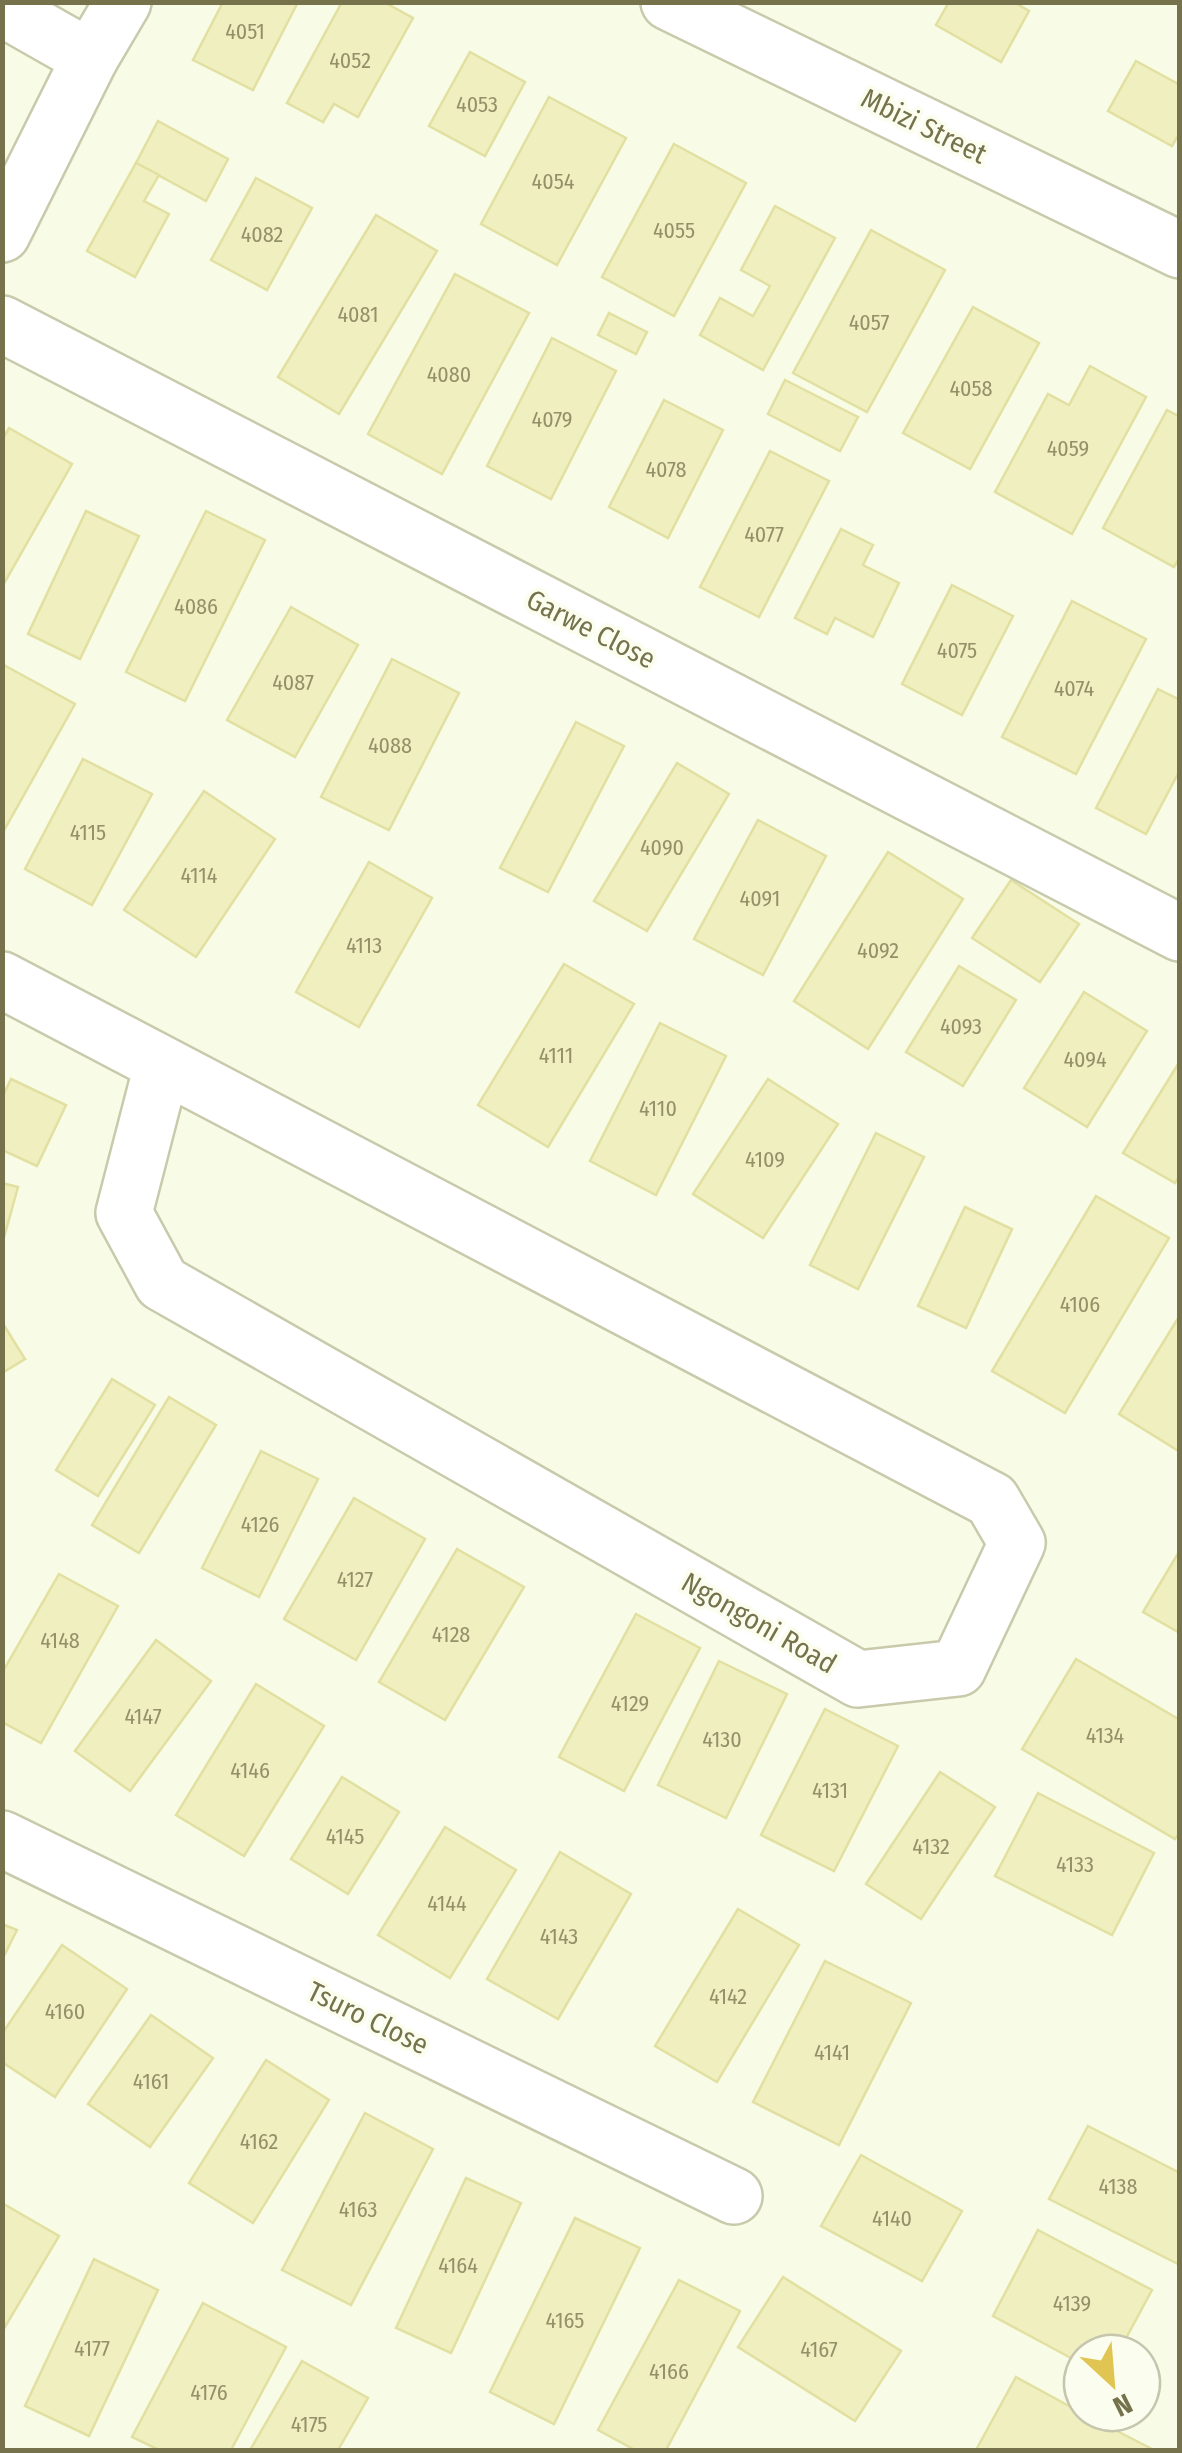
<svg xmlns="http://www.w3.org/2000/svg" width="1182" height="2453" font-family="'Fira Sans Condensed',sans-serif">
	<rect width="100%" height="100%" fill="#f8fce7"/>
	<g fill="#f0efc0" stroke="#e2e0a1" stroke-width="2.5">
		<path d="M223,2H298L253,90L193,60Z"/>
		<path d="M342,2H384L413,18L358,117L334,104L323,122L287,103Z"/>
		<path d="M949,2H1014L1029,11L1001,62L936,25Z"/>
		<path d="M470,52L525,82L485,156L429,126Z"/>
		<path d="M1136,61L1180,85V132L1172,146L1108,111Z"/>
		<path d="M549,97L626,138L557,265L481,224Z"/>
		<path d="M158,121L228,159L206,201L136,163Z"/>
		<path d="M674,144L746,183L674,316L602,277Z"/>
		<path d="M136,163L159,175L144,201L169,214L135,277L87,251Z"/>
		<path d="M256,178L312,208L267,290L211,260Z"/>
		<path d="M775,206L835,238L763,370L700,335L720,298L753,316L770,286L741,270Z"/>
		<path d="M376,215L437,251L339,414L278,377Z"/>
		<path d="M871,230L945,270L867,412L793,373Z"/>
		<path d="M455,274L529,313L442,474L368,434Z"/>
		<path d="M973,307L1039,343L970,469L903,433Z"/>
		<path d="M609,313L647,332L636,354L598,335Z"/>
		<path d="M552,338L616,371L551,499L487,466Z"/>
		<path d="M1090,366L1146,397L1072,534L995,492L1048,394L1069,405Z"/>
		<path d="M785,380L858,417L840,451L768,414Z"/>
		<path d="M664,400L723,430L668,538L609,507Z"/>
		<path d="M1167,410L1180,417V557L1174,567L1103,528Z"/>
		<path d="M9,428L72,464L2,587V440Z"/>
		<path d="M770,451L829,481L759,617L700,587Z"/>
		<path d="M86,511L139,536L80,659L28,634Z"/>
		<path d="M206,511L265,540L185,701L126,672Z"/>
		<path d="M841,529L873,545L863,565L899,583L873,637L835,618L827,634L795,618Z"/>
		<path d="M952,585L1013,616L962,715L902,684Z"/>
		<path d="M1072,601L1146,639L1076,774L1002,737Z"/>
		<path d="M291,607L358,645L295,757L227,720Z"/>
		<path d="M392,659L459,693L389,830L321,797Z"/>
		<path d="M2,664L75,704L2,834Z"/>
		<path d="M1158,689L1180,700V770L1146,834L1096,808Z"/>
		<path d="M576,722L624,746L548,892L500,868Z"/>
		<path d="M83,759L152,794L92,905L25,869Z"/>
		<path d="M677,763L729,794L647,931L594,901Z"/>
		<path d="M204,791L275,839L196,957L124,910Z"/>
		<path d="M758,820L826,856L763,975L694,939Z"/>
		<path d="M888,852L963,899L868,1049L794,1001Z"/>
		<path d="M369,862L432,898L359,1027L296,992Z"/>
		<path d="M1011,880L1079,924L1040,982L972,938Z"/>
		<path d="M564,964L634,1004L548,1147L478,1105Z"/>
		<path d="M959,966L1016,1000L963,1086L906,1052Z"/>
		<path d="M1084,992L1147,1031L1087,1127L1024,1088Z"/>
		<path d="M660,1023L726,1056L656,1195L590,1161Z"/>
		<path d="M1180,1061V1175L1175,1183L1123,1153Z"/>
		<path d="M11,1079L66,1105L37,1166L2,1150V1098Z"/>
		<path d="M768,1079L838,1124L763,1238L693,1194Z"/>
		<path d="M876,1133L924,1157L858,1289L810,1265Z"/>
		<path d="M2,1183L18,1187L3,1241L2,1240Z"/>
		<path d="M1096,1196L1169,1238L1065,1413L992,1371Z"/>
		<path d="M965,1207L1012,1229L966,1328L918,1306Z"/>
		<path d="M1180,1315V1446L1177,1450L1119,1414Z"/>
		<path d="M2,1322L25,1359L2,1373Z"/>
		<path d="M112,1379L155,1405L98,1496L56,1470Z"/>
		<path d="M169,1397L216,1425L139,1553L92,1525Z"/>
		<path d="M261,1451L318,1479L259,1597L202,1568Z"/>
		<path d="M354,1498L425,1539L356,1660L284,1619Z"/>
		<path d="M457,1549L524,1587L445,1720L379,1682Z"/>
		<path d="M1180,1550V1633L1143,1612Z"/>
		<path d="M59,1574L118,1606L41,1743L2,1722V1673Z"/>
		<path d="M636,1614L700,1648L624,1791L559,1757Z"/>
		<path d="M156,1640L211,1681L130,1791L75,1751Z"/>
		<path d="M1076,1659L1180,1720V1832L1175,1839L1022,1749Z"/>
		<path d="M719,1661L787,1694L726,1818L658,1785Z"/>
		<path d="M256,1684L324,1726L244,1856L176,1815Z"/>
		<path d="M825,1709L898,1746L834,1871L761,1835Z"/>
		<path d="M940,1772L995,1807L921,1919L866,1884Z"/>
		<path d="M342,1777L399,1812L348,1894L291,1859Z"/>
		<path d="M1038,1793L1154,1853L1112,1935L995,1876Z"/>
		<path d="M445,1827L516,1870L450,1978L378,1935Z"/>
		<path d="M560,1852L631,1894L558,2019L487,1979Z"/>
		<path d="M738,1909L799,1945L717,2082L655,2046Z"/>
		<path d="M2,1924L17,1930L2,1960Z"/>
		<path d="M62,1945L127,1989L55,2097L2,2062V2034Z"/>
		<path d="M825,1961L911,2003L839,2145L753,2102Z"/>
		<path d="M151,2015L213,2058L150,2147L88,2104Z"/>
		<path d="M266,2060L329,2100L253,2223L189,2183Z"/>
		<path d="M365,2113L433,2149L351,2305L282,2270Z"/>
		<path d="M1088,2126L1180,2173V2265L1049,2199Z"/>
		<path d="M861,2155L962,2211L922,2281L821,2226Z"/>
		<path d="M466,2178L521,2203L451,2353L396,2328Z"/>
		<path d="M2,2203L59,2236L2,2332Z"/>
		<path d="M575,2218L640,2248L554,2424L490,2392Z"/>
		<path d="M1038,2230L1152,2290L1118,2353H1082V2364L993,2316Z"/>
		<path d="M94,2259L158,2290L89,2436L25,2406Z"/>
		<path d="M783,2277L901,2351L855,2421L738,2347Z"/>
		<path d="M679,2280L740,2311L666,2450H635L598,2430Z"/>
		<path d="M203,2303L286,2347L231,2450H159L132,2437Z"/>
		<path d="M302,2361L368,2398L338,2450H250Z"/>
		<path d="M1016,2377L1082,2413L1154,2450H976Z"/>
	</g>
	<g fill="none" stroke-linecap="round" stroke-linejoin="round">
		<defs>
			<g id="minor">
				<path d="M669,2L1180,250"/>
				<path d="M2,8L90,58"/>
				<path d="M2,324L1180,933"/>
				<path d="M2,980L992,1500L1017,1543L958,1668L858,1679L162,1283L124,1213L162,1066"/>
				<path d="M2,1839L734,2196"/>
			</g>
			<path id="tertiary" d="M2,234L90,58L123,2"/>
		</defs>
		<use href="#minor" stroke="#c9caab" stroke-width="60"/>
		<use href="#tertiary" stroke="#c9caab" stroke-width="60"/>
		<use href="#minor" stroke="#fff" stroke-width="55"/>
		<use href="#tertiary" stroke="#fff" stroke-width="55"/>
	</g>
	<g text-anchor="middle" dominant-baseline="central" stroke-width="8" stroke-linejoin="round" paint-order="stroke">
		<g font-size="22" fill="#949169">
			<text x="245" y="31">4051</text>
			<text x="350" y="60">4052</text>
			<text x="477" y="104">4053</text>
			<text x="553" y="181">4054</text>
			<text x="674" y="230">4055</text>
			<text x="262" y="234">4082</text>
			<text x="358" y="314">4081</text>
			<text x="869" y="322">4057</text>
			<text x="449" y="374">4080</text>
			<text x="971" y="388">4058</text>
			<text x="552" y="419">4079</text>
			<text x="1068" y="448">4059</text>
			<text x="666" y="469">4078</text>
			<text x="764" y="534">4077</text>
			<text x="196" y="606">4086</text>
			<text x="957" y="650">4075</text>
			<text x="293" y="682">4087</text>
			<text x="1074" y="688">4074</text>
			<text x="390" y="745">4088</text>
			<text x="88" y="832">4115</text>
			<text x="662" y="847">4090</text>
			<text x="199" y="875">4114</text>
			<text x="760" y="898">4091</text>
			<text x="364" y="945">4113</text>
			<text x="878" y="950">4092</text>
			<text x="961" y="1026">4093</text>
			<text x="556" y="1055">4111</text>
			<text x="1085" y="1059">4094</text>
			<text x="658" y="1108">4110</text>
			<text x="765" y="1159">4109</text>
			<text x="1080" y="1304">4106</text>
			<text x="260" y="1524">4126</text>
			<text x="355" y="1579">4127</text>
			<text x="451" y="1634">4128</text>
			<text x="60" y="1640">4148</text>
			<text x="630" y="1703">4129</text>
			<text x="143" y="1716">4147</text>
			<text x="1105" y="1735">4134</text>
			<text x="722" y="1739">4130</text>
			<text x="250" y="1770">4146</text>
			<text x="830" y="1790">4131</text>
			<text x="345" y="1836">4145</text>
			<text x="931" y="1846">4132</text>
			<text x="1075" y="1864">4133</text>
			<text x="447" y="1903">4144</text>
			<text x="559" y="1936">4143</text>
			<text x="728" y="1996">4142</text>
			<text x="65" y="2011">4160</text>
			<text x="832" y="2052">4141</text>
			<text x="151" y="2081">4161</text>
			<text x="259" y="2141">4162</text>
			<text x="1118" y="2186">4138</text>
			<text x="358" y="2209">4163</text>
			<text x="892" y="2218">4140</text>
			<text x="458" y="2265">4164</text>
			<text x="1072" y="2303">4139</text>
			<text x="565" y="2320">4165</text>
			<text x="92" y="2348">4177</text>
			<text x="819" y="2349">4167</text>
			<text x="669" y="2371">4166</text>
			<text x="209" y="2392">4176</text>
			<text x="309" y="2424">4175</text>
		</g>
		<g font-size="28" fill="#75724c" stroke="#fbfeee">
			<text transform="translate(924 126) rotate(26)">Mbizi Street</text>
			<text transform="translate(591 629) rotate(27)">Garwe Close</text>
			<text transform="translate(759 1623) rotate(30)">Ngongoni Road</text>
			<text transform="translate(368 2018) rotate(26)">Tsuro Close</text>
		</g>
	</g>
	<rect width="1182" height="2453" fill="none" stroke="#75724c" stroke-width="10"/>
	<g transform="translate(1112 2383) rotate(154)"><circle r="48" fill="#fbfeee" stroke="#c5c6ad" stroke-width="2.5"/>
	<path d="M0-8L18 38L0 25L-18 38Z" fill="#e0c552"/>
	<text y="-15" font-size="28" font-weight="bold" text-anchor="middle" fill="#75724c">N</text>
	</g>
</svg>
